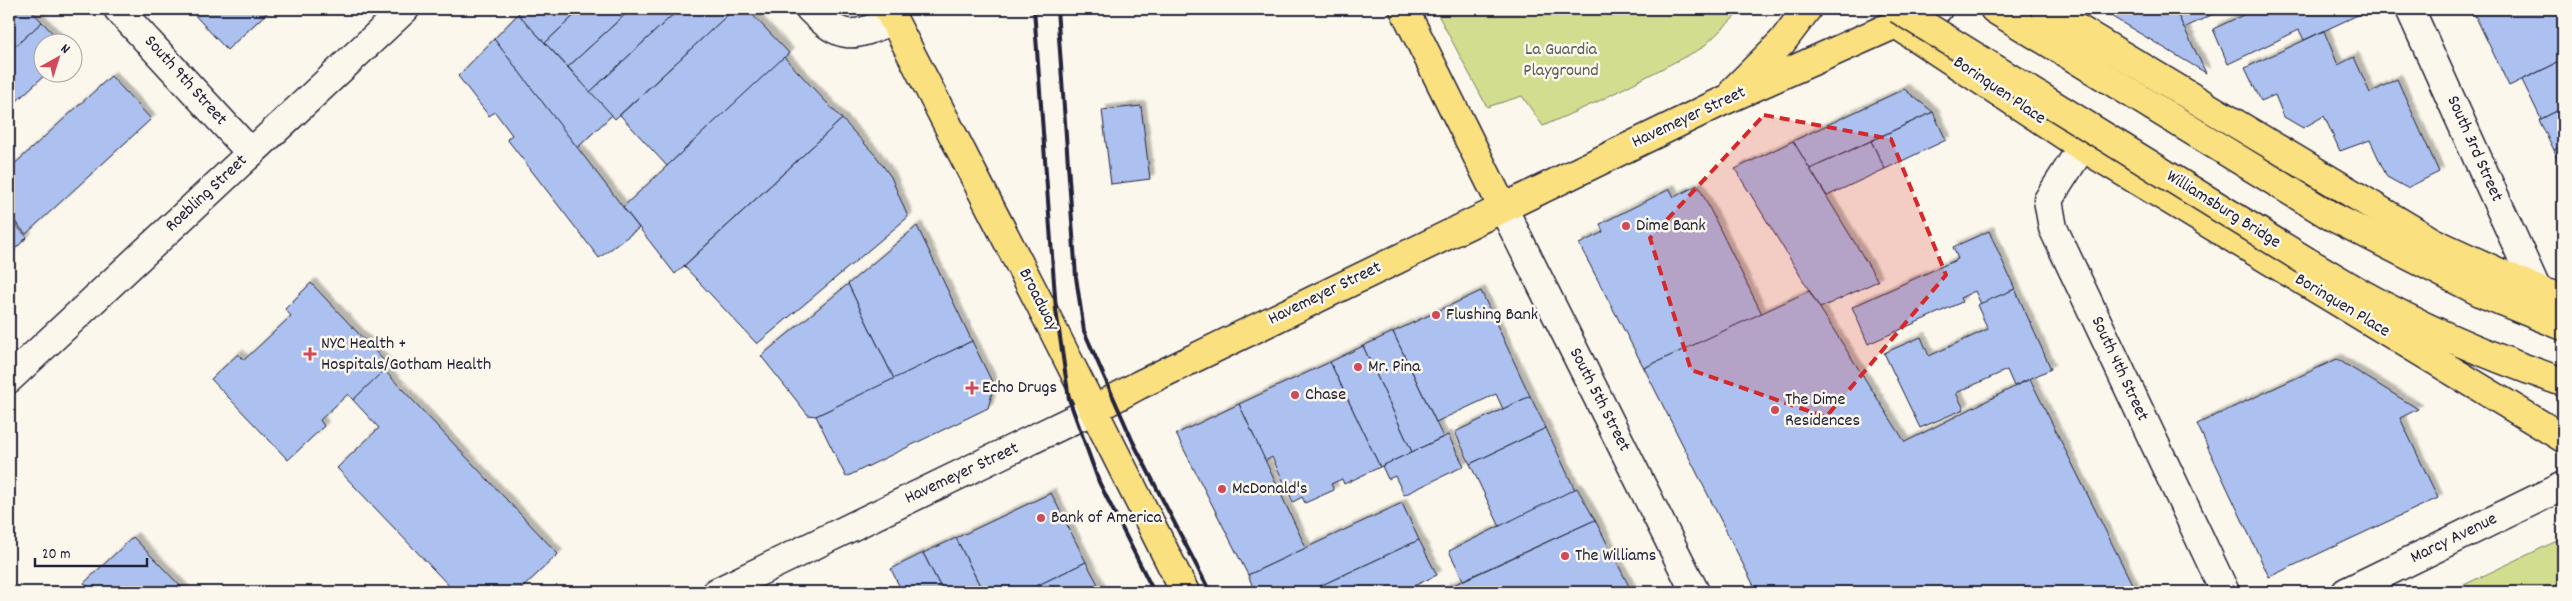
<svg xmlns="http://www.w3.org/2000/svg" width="2572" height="601" font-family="Dekko,sans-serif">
	<defs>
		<filter id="shadow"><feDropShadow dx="4.5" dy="-4.5" stdDeviation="1" flood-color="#0004"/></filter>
	</defs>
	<rect width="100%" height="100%" fill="#fbf7ec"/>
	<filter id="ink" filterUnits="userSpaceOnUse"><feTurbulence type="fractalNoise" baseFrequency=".02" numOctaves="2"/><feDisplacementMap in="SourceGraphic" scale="10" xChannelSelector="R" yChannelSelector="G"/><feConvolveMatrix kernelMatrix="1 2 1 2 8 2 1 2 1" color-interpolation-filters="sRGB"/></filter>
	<g filter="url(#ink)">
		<g fill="#d2dd8f" stroke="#7a8065">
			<path d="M1435,9H1743L1702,48L1599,101L1543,126L1522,96L1487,107Z"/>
			<path d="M2563,538V592H2449Z"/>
		</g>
		<g fill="#acc1ef" stroke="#22223b" filter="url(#shadow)">
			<path d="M9,9H30L42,22L9,52Z"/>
			<path d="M189,9H271L227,50Z"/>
			<path d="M523,9H581L545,43L518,14Z"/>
			<path d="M581,9H631L568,67L545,43Z"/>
			<path d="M631,9H679L590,92L568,67Z"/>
			<path d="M679,9H726L730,13L615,119L590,92Z"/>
			<path d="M734,9H747L789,53L667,166L620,115Z"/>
			<path d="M2099,9H2175L2206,73Z"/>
			<path d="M2175,9H2224L2184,28Z"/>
			<path d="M2256,9H2357L2360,14L2304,40L2299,30L2228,64L2213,29Z"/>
			<path d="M2472,9H2563V60L2509,86Z"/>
			<path d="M518,14L612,115L577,148L494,39Z"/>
			<path d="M42,22L61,42H42V72H48L9,108V52Z"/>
			<path d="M2324,31L2338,65L2354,57L2370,93L2397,79L2439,172L2407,188L2387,177L2370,140L2340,151L2324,116L2303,128L2284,117L2275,95L2261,101L2245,68Z"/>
			<path d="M494,39L639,228L599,258L507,139L512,135L495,112L489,116L458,76Z"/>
			<path d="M784,57L842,119L675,274L623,207Z"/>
			<path d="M2563,60V108L2541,119L2522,80Z"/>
			<path d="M111,76L151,119L26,234L9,215V169Z"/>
			<path d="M1904,89L1933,112L1810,169L1793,141Z"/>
			<path d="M1141,106L1150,179L1111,184L1102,110Z"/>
			<path d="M2563,108V146L2554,150L2539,120Z"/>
			<path d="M1933,112L1946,140L1885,169L1871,141Z"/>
			<path d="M842,119L876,156L891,177L908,217L757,344L684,266Z"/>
			<path d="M1793,141L1878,281L1820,308L1735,169Z"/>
			<path d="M1871,141L1885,169L1827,196L1810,169Z"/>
			<path d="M2563,146V169L2554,150Z"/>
			<path d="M1698,185L1762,314L1644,368L1579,244L1603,232L1600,224L1670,189L1674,197Z"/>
			<path d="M9,218L27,237L9,255Z"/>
			<path d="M917,226L972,341L894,379L848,284Z"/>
			<path d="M1989,231L2015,289L1981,304L1975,291L1960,298L1962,302L1868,344L1852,307L1958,259L1953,247Z"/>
			<path d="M311,283L389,366L353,400L348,394L320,420L324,426L288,460L211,379L238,354L244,360L291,316L285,309Z"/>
			<path d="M848,284L894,379L816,416L808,415L761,356Z"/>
			<path d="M2015,289L2051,369L2014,386L2007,370L1956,393L1964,409L1920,428L1884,353L1921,337L1929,356L1988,329L1977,305Z"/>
			<path d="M1481,291L1530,396L1503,409L1496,394L1436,422L1393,332Z"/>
			<path d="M1809,291L1905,442L2030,379L2136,592H1757L1644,368Z"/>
			<path d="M1393,332L1443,437L1412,452L1363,346Z"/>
			<path d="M972,341L994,386L988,408L846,477L816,416Z"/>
			<path d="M1363,346L1412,452L1380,467L1330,362Z"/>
			<path d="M2337,359L2418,409L2400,418L2438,498L2269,577L2197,424Z"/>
			<path d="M1330,362L1380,467L1344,484L1342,479L1331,484L1334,490L1305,503L1302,497L1293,502L1272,457L1265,461L1239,404Z"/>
			<path d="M384,370L558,554L518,592H455L337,468L379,428L353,400Z"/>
			<path d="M1530,396L1546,428L1470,464L1455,432Z"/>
			<path d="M1239,404L1306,548L1248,575L1176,434Z"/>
			<path d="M1546,428L1575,490L1500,527L1470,464Z"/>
			<path d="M1448,435L1464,466L1404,495L1395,476L1388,479L1382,466Z"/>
			<path d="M1577,488L1595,520L1463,580L1449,551Z"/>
			<path d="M1051,493L1086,562L1024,592H983L956,538Z"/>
			<path d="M1402,503L1419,540L1307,592H1255L1248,575Z"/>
			<path d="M1595,520L1632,592H1438Z"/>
			<path d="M133,537L186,592H94L84,583Z"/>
			<path d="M956,538L983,592H943L923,553Z"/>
			<path d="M1419,540L1437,575L1401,592H1307Z"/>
			<path d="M923,553L943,592H902L891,569Z"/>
			<path d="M1086,562L1102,592H1024Z"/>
		</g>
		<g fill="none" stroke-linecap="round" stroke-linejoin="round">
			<defs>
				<g id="street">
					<path d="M118,9L251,153"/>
					<path d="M810,9C843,42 853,37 893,20"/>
					<path d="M2410,9L2537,290"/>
					<path d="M1896,24L1938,9"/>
					<path d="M2082,147L2048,200L2053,228L2225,592"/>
					<path d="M1503,208L1695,592"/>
					<path d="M717,592L1093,410"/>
				</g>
				<g id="secondary">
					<path d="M9,379L405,9"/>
					<path d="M2346,592L2563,486"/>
				</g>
				<g id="primary">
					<path d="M888,9L1040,304L1185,592"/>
					<path d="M2045,9L2433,242L2537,290L2563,298"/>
					<path d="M1735,89L1782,42L1807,9"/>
					<path d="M1093,410L1139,385L1721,102L1896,24L2079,145L2563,438"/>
				</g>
				<g id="highway">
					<path d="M1404,9L1503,208"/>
					<path d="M1994,9L2331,216L2484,294L2563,326"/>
					<path d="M2306,261C2326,272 2346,285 2366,296C2428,331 2496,359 2563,382"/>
				</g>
			</defs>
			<use href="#street" stroke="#22223b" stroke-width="31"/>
			<use href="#secondary" stroke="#22223b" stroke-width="31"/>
			<use href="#primary" stroke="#22223b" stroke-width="31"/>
			<use href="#highway" stroke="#22223b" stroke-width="31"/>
			<use href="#street" stroke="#fbf7ec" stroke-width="28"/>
			<use href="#secondary" stroke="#fbf7ec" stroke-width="28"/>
			<use href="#primary" stroke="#fbe080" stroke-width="28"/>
			<use href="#highway" stroke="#fbe080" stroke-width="28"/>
			<g stroke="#22223b" stroke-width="4">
				<path d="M1034,9L1056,310L1069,399L1099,482L1154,592"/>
				<path d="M1057,9L1076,277L1084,331L1133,442L1210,592"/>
			</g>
			<defs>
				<path id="highway-bridge" d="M1898,9L2306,261"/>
			</defs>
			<use href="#highway-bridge" stroke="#22223b" stroke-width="31" stroke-linecap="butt"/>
			<use href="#highway-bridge" stroke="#fbe080" stroke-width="28"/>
		</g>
	</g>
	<path fill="#d62828" fill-opacity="0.2" stroke="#d62828" stroke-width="4" stroke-dasharray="10 6" stroke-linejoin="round" d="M1764,115L1891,139L1946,275L1826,417L1691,370L1650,238Z"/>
	<g fill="#d1495b" stroke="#fbf7ec" stroke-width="2">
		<circle cx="1626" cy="226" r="5"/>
		<circle cx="1436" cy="315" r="5"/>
		<path d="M307.5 346.5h5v5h5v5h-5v5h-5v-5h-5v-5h5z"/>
		<circle cx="1358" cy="367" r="5"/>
		<path d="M969.5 380.5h5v5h5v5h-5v5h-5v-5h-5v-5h5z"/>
		<circle cx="1295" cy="395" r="5"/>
		<circle cx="1775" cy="410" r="5"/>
		<circle cx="1222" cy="489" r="5"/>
		<circle cx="1041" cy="518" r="5"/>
		<circle cx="1565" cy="556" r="5"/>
	</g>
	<g text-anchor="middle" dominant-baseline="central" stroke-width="5" stroke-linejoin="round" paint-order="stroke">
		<g font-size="18" fill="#575a54" stroke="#fbf7ec">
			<text x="1561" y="50">La Guardia<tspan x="1561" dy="21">Playground</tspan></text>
		</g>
		<g font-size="18" fill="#22223b" stroke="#fbf7ec">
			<text transform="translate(185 81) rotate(48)">South 9th Street</text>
			<text transform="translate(1999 91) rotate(34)">Borinquen Place</text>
			<text transform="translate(1689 118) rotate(-25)">Havemeyer Street</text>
			<text transform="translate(2474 149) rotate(66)">South 3rd Street</text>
			<text transform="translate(207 194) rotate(-43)">Roebling Street</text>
			<text transform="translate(2223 210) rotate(32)">Williamsburg Bridge</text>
			<text transform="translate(1325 294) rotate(-26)">Havemeyer Street</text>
			<text transform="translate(1038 300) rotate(63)">Broadway</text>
			<text transform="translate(2342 306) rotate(31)">Borinquen Place</text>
			<text transform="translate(2119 369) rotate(65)">South 4th Street</text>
			<text transform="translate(1599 400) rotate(63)">South 5th Street</text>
			<text transform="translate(962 474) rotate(-25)">Havemeyer Street</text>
			<text transform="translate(2454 539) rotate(-26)">Marcy Avenue</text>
		</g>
		<g font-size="18" fill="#22223b" stroke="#fbf7ec" text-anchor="start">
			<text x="1636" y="226">Dime Bank</text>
			<text x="1446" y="315">Flushing Bank</text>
			<text x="321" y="344">NYC Health +<tspan x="321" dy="21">Hospitals/Gotham Health</tspan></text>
			<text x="1368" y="367">Mr. Pina</text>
			<text x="982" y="388">Echo Drugs</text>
			<text x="1305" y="395">Chase</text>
			<text x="1785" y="400">The Dime<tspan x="1785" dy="21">Residences</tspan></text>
			<text x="1232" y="489">McDonald's</text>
			<text x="1051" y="518">Bank of America</text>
			<text x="1575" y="556">The Williams</text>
		</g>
	</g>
	<rect width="2572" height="601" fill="none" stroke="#fbf7ec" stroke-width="30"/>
	<rect x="15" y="15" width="2542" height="571" fill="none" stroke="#22223b" stroke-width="2" filter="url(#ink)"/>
	<g transform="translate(58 58) rotate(39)"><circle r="24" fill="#fbf7ec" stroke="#a4a2a5"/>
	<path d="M0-4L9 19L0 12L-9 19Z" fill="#d1495b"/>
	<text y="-8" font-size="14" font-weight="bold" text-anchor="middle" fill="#22223b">N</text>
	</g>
	<path d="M35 558v8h112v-8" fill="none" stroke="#22223b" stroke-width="2.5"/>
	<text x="42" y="558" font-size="15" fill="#22223b" stroke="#fbf7ec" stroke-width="4" paint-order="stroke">20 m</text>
</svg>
